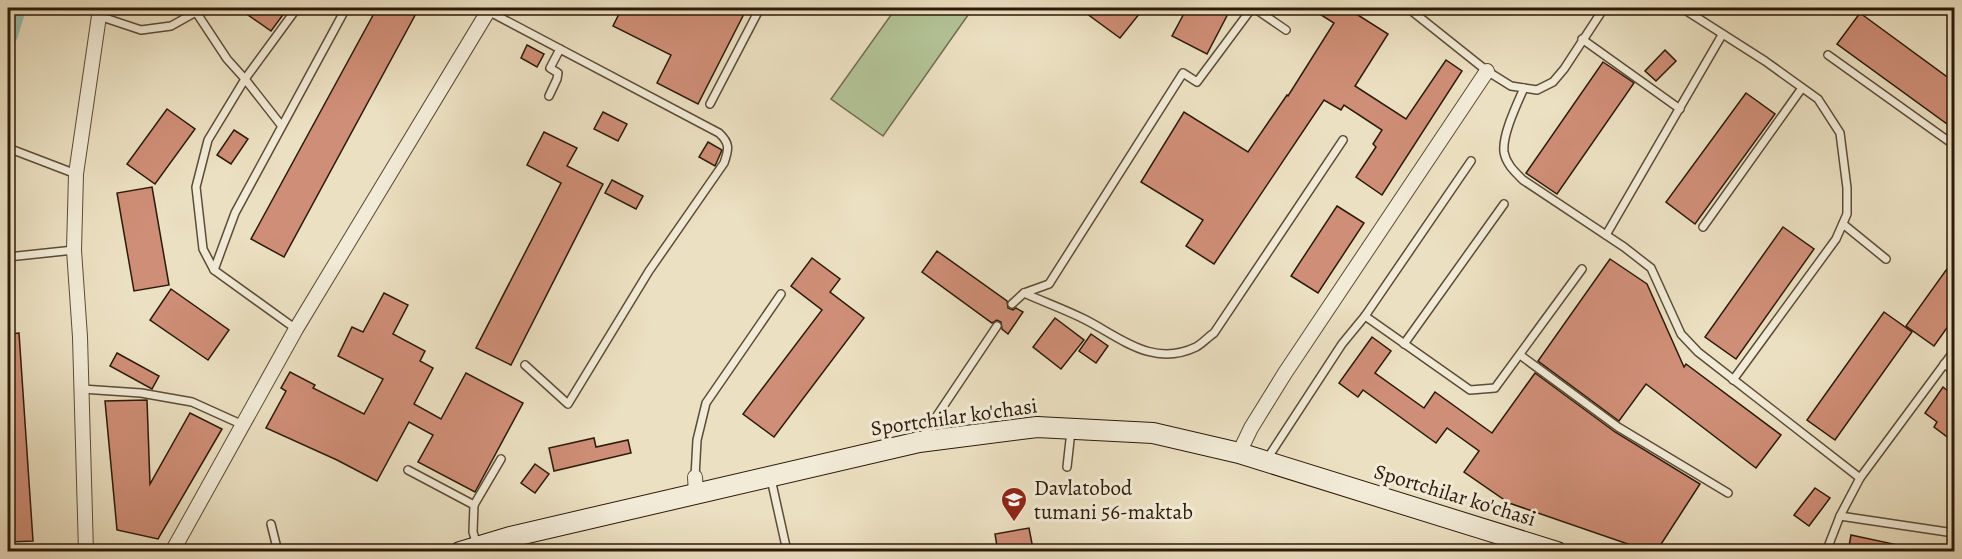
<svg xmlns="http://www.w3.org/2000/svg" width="1962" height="559" font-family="Alegreya,serif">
	<rect width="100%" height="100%" fill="#ebe0c1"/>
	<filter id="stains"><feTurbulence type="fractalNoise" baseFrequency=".00333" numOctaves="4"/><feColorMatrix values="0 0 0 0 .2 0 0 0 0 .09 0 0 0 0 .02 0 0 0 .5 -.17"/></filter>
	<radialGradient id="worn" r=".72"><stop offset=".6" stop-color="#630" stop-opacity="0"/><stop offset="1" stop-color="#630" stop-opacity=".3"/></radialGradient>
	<path fill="#b3c396" stroke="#706e50" stroke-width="1.5" d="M896,8H973L883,136L831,99Z"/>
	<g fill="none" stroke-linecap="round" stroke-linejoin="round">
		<path stroke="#99bdae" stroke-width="20" d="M8,35L16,8"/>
	</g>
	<g fill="#cf8e77" stroke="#2c1a09" stroke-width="1.5">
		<path d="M238,8H288L271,31Z"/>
		<path d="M377,8H419L284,257L251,239Z"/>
		<path d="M622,8H747L698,104L657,83L671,55L613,26Z"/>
		<path d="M1079,8H1144L1120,38Z"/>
		<path d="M1187,8H1231L1207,54L1172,36Z"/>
		<path d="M1310,8H1347L1388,34L1355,86L1406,119L1446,60L1462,71L1382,195L1356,177L1376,147L1373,144L1382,130L1344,105L1341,110L1324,100L1214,264L1186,246L1203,220L1141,182L1184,112L1248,152L1287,95L1288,96L1334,23Z"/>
		<path d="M1860,13L1954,82V129L1837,44Z"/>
		<path d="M527,45L544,54L537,67L521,58Z"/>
		<path d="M1665,50L1676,61L1656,81L1645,71Z"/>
		<path d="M1603,62L1634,83L1557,194L1526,173Z"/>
		<path d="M1746,93L1775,114L1695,224L1666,202Z"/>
		<path d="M167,109L195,129L155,184L127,164Z"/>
		<path d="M603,112L627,124L618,141L594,129Z"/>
		<path d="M234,130L248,139L231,164L217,155Z"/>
		<path d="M544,132L577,148L567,166L603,184L511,365L476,348L561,183L527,165Z"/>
		<path d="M708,142L722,150L715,166L699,157Z"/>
		<path d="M612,180L643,196L636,209L605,193Z"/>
		<path d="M152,187L169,285L134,291L117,193Z"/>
		<path d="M1337,206L1364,223L1318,293L1291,276Z"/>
		<path d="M1783,227L1814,249L1736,359L1705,337Z"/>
		<path d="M937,251L1007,301L1008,308L1013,310L1016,308L1023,312L1008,334L1002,329L1001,322L997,320L992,323L922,272Z"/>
		<path d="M812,258L840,279L830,292L864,318L774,437L743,414L822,310L791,286Z"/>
		<path d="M1610,259L1647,284L1684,367L1686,364L1781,435L1756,468L1646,384L1619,421L1538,361Z"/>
		<path d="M1954,259V318L1934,346L1906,326Z"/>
		<path d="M171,289L229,330L208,360L150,320Z"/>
		<path d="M384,293L408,305L393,334L425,351L420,361L433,368L414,404L441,419L466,373L523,403L475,492L418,462L433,435L409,422L377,481L337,460L266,428L286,391L281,388L290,372L315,385L313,388L364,414L383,379L338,356L352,327L363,332Z"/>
		<path d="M1884,312L1912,332L1835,440L1807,420Z"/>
		<path d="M1055,318L1084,340L1061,369L1033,347Z"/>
		<path d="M19,333L33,541L8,542V334Z"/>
		<path d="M1091,334L1108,346L1096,363L1079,351Z"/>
		<path d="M1372,337L1391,351L1375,373L1424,408L1435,392L1492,433L1535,373L1615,432L1700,484L1656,552H1651L1509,503L1464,472L1479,451L1447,428L1436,443L1363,390L1358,397L1339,383Z"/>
		<path d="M117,353L159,376L152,389L110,366Z"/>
		<path d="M1943,387L1954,396V442L1934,427L1937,422L1925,413Z"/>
		<path d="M147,400L150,484L190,413L222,429L158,539L117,530L105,401Z"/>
		<path d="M594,438L596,447L628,440L631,453L554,471L549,448Z"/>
		<path d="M535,464L549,474L535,493L521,483Z"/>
		<path d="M1815,488L1830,498L1809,526L1794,515Z"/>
		<path d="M1029,528L1033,549L1018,552H998L995,534Z"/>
		<path d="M1851,535L1898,545V552H1848Z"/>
	</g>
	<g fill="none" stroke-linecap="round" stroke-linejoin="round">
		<defs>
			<g id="lane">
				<path d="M197,8L196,12L227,59L245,79L281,125"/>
				<path d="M1254,8L1286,30"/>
				<path d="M1408,8L1487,71L1511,86L1537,90L1553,82L1564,69L1604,8"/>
				<path d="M1682,8L1765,61L1818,99L1840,133L1847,188V214L1836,239L1733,380"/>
				<path d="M488,11L719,133C730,143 729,149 724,163L649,271L568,404L525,365"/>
				<path d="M99,16L141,30L171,26L196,12"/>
				<path d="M1582,39L1680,109"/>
				<path d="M1828,55L1954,145"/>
				<path d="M1524,88C1517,104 1502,135 1504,152C1506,164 1515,172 1523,180L1624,247L1651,268L1681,334L1698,352L1860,478"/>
				<path d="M549,96L557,79L558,73L550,68L560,49"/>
				<path d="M710,104L760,8"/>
				<path d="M8,148L76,174"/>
				<path d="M1843,224L1886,259"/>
				<path d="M1703,227L1802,88"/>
				<path d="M1606,235L1722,35"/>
				<path d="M8,257L74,250"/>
				<path d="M214,270L203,249L196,187L208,140L245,79L297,8"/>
				<path d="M1024,293C1044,302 1064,309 1084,319C1120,337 1152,368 1196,347C1202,344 1208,337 1214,333L1343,140"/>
				<path d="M1012,304L1024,293L1049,284L1183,73L1197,82L1252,8"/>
				<path d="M1365,316L1471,161"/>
				<path d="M296,329L214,270L235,213L346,8"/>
				<path d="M1404,344L1504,204"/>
				<path d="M1520,355L1618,427L1728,493"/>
				<path d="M1944,364L1954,371"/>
				<path d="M82,389L141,393L192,402L243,425"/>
				<path d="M922,438L997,326"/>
				<path d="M1267,459L1342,344L1365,316L1470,390L1495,388L1582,269"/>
				<path d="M1067,467L1071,431"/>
				<path d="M408,470L474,505L473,532L477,545"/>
				<path d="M695,477L697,440L706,403L781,294"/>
				<path d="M771,479L787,551"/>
				<path d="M474,505L501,459"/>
				<path d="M1840,516L1954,533"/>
				<path d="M271,524L278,552"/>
				<path d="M511,540L516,552"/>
				<path d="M1826,552L1840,516L1860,478L1954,351"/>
			</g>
			<g id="street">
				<path d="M1239,453L1251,428L1285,373L1487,71"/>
				<path d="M695,477L696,493"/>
				<path d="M86,552L80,337L74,250L76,174L99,16L102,8"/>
				<path d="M172,552L296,329L490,8"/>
			</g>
			<path id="secondary" d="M460,552L510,537L919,442L1037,427L1153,433L1239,453L1557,552"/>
		</defs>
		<use href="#lane" stroke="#5c4c37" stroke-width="10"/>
		<use href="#street" stroke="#5c4c37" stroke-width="16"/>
		<use href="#secondary" stroke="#2c1a09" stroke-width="22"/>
		<use href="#lane" stroke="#f2ebd7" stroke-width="7"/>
		<use href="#street" stroke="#f2ebd7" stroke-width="14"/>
		<use href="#secondary" stroke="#f2ebd7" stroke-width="20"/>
	</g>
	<defs>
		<symbol id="school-pin" viewBox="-11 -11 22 30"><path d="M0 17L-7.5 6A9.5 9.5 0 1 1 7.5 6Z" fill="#8f2418" stroke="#f2ebd7"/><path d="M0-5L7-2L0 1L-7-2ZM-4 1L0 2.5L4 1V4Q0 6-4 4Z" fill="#fff"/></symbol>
	</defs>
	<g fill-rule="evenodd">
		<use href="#school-pin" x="999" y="485" width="30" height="40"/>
	</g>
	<g text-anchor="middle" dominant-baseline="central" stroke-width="6" stroke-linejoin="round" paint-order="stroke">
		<g font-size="21" fill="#2c1a09" stroke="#f2ebd7">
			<text transform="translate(954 417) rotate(-8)">Sportchilar ko'chasi</text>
			<text transform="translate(1455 495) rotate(17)">Sportchilar ko'chasi</text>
		</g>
		<g font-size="21" fill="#2c1a09" stroke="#f2ebd7" text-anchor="start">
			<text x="1034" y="488">Davlatobod<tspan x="1034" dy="24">tumani 56-maktab</tspan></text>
		</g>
	</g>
	<rect width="1962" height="559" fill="none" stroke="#ebe0c1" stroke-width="30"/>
	<rect x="9" y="9" width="1944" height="541" fill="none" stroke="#2c1a09" stroke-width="3"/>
	<rect x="15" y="15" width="1932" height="529" fill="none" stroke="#2c1a09" stroke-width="1.5"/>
	<rect width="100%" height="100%" filter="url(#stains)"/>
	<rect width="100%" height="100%" fill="url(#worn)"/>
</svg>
